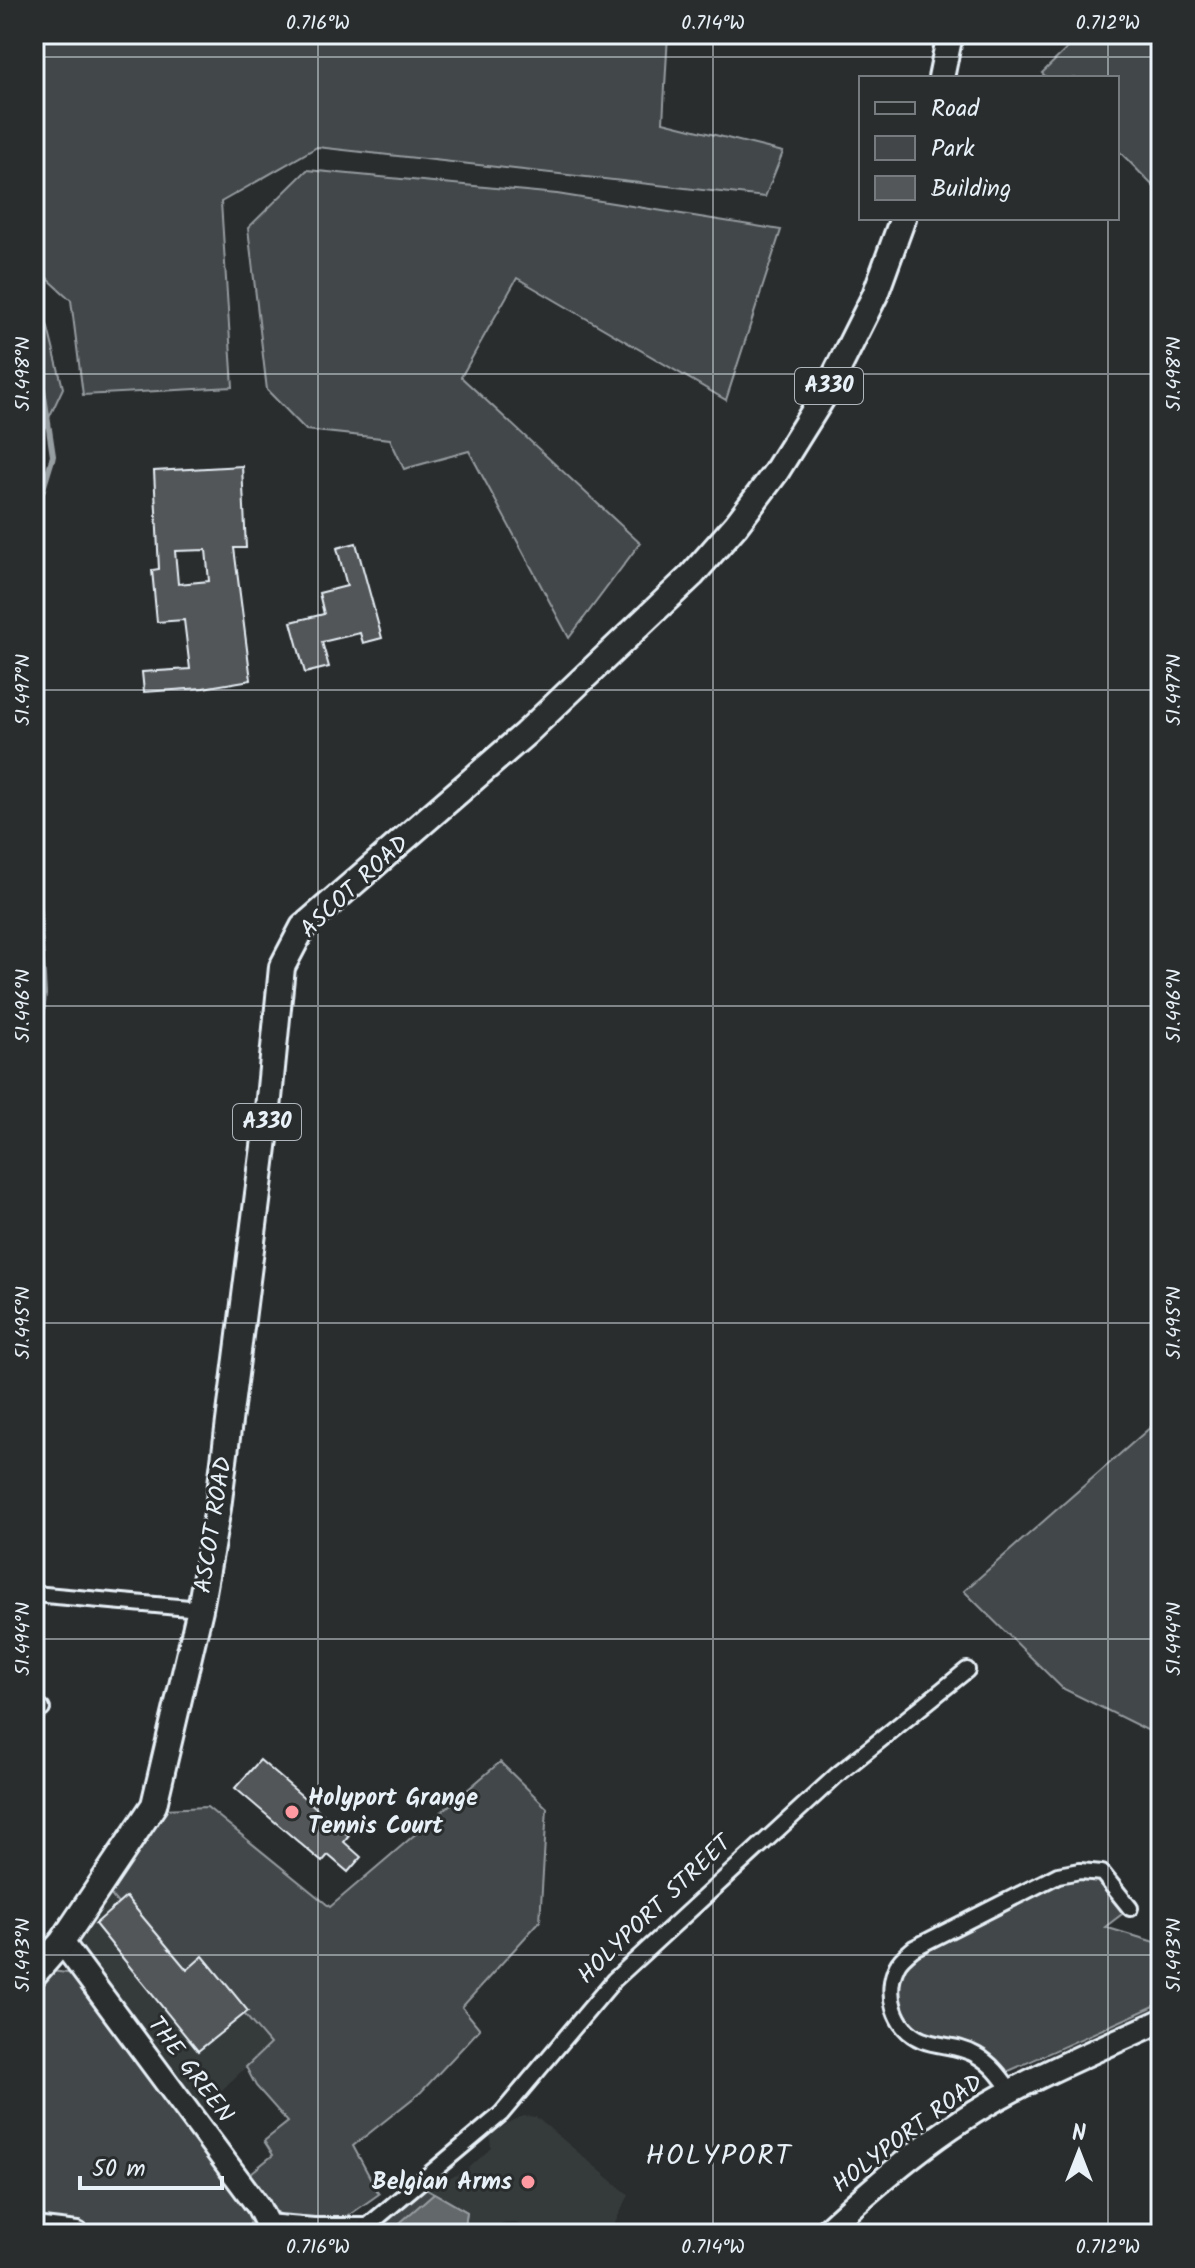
<svg xmlns="http://www.w3.org/2000/svg" width="1195" height="2268" font-family="Kalam,sans-serif">
	<rect width="100%" height="100%" fill="#2a2d2e"/>
	<filter id="ink" filterUnits="userSpaceOnUse"><feTurbulence type="fractalNoise" baseFrequency=".0125" numOctaves="2"/><feDisplacementMap in="SourceGraphic" scale="16" xChannelSelector="R" yChannelSelector="G"/><feConvolveMatrix kernelMatrix="1 2 1 2 8 2 1 2 1" color-interpolation-filters="sRGB"/></filter>
	<g filter="url(#ink)">
		<g fill="#363a3b">
			<path d="M207,1807L270,2044L198,2113L76,1945L164,1809Z"/>
			<path d="M524,2116L536,2117L629,2195L609,2234H550L515,2223L500,2224L474,2234H456L410,2199L468,2169L491,2148L490,2136L511,2121Z"/>
		</g>
		<g fill="#424648" stroke="#959ca0" stroke-width="2">
			<path d="M34,34H668L663,122L783,152L765,197L317,147L221,202L233,387L83,395L71,300L34,266Z"/>
			<path d="M1081,35L1161,39V194L1117,149V78H1047L1042,73Z"/>
			<path d="M307,170L557,194L781,230L726,400L517,278L461,377L640,543L569,638L469,451L404,469L390,439L306,430L267,390L248,228Z"/>
			<path d="M34,312L47,324L63,388L41,435L34,434Z"/>
			<path d="M1161,1418V1737L1062,1688L964,1591Z"/>
			<path d="M500,1762L547,1808L540,1921L462,2007L480,2029L421,2092L353,2146L379,2194L345,2218L280,2216L246,2177L273,2155L264,2141L288,2122L256,2086L246,2067L270,2044L200,1962L179,1977L109,1893L164,1809L207,1807L330,1907Z"/>
			<path d="M1102,1873L1130,1908L1105,1927L1161,1944V2003L1002,2074L962,2040L952,2045L904,2028L894,2009L898,1964L1058,1875Z"/>
			<path d="M51,1971L75,1974L254,2213L246,2234H94L98,2227L34,2219V1991Z"/>
			<path d="M422,2186L467,2212L464,2234H372Z"/>
		</g>
		<path fill="#63686b" stroke="#989fa3" stroke-width="2" d="M434,2193L467,2212L464,2234H393L394,2228Z"/>
		<g fill="none" stroke-linecap="round" stroke-linejoin="round">
			<g stroke="#989fa3" stroke-width="6">
				<path d="M34,329L53,456L34,518"/>
				<path d="M34,884L38,895L44,994L34,1101"/>
			</g>
		</g>
		<g fill="#535759" stroke="#e8f1f8" stroke-width="2" fill-rule="evenodd">
			<path d="M242,466L246,548H234L251,680L203,688L144,692L142,672L190,669L184,620L157,622L152,570L159,569L154,471ZM206,550L209,581L178,584L175,551Z"/>
			<path d="M356,543L382,638L363,643L360,633L322,642L329,667L305,673L291,622L324,614L319,593L347,586L337,548Z"/>
			<path d="M260,1760L349,1836L344,1842L361,1857L348,1872L328,1855L322,1862L235,1788Z"/>
			<path d="M126,1897L187,1970L203,1956L248,2011L198,2051L95,1924Z"/>
		</g>
		<g fill="none" stroke-linecap="round" stroke-linejoin="round">
			<defs>
				<g id="street">
					<path d="M34,1594L200,1609"/>
					<path d="M34,1704L42,1709"/>
					<path d="M1011,2091C1001,2077 992,2064 976,2055C959,2045 940,2047 922,2040C894,2029 884,1992 897,1966C900,1959 908,1953 914,1948L1058,1875L1080,1871L1102,1873L1130,1908"/>
					<path d="M266,2222L314,2226H366"/>
					<path d="M358,2234L501,2114L614,1980L837,1775L967,1670"/>
				</g>
				<g id="secondary">
					<path d="M62,1942L258,2206L266,2222L264,2234"/>
					<path d="M34,2229L77,2234"/>
					<path d="M822,2234C879,2181 942,2127 1011,2091C1060,2065 1111,2044 1161,2021"/>
				</g>
				<g id="primary">
					<path d="M941,78L950,34"/>
					<path d="M34,1974L62,1942L154,1805L200,1609L218,1508L265,1139L282,967L303,927L525,734L692,575L736,525L776,472L829,387L875,295L903,218"/>
				</g>
			</defs>
			<use href="#street" stroke="#e8f1f8" stroke-width="20"/>
			<use href="#secondary" stroke="#e8f1f8" stroke-width="28"/>
			<use href="#primary" stroke="#e8f1f8" stroke-width="30"/>
			<use href="#street" stroke="#2a2d2e" stroke-width="14"/>
			<use href="#secondary" stroke="#2a2d2e" stroke-width="22"/>
			<use href="#primary" stroke="#2a2d2e" stroke-width="24"/>
		</g>
	</g>
	<path fill="none" stroke="#e8f1f8" stroke-width="2" stroke-opacity="0.45" d="M318,34V2234M713,34V2234M1108,34V78M34,57H1161M1108,218V2234M34,374H1161M34,690H1161M34,1006H1161M34,1323H1161M34,1639H1161M34,1955H1161"/>
	<g fill="#ff9aa2" stroke="#2a2d2e" stroke-width="3">
		<circle cx="292" cy="1812" r="8"/>
		<circle cx="528" cy="2182" r="8"/>
	</g>
	<g text-anchor="middle" dominant-baseline="central" stroke-width="6" stroke-linejoin="round" paint-order="stroke">
		<g fill="#2a2d2e" stroke="#afb6bb" stroke-width="2">
			<rect x="795" y="368" width="68" height="36" rx="6"/>
			<rect x="233" y="1104" width="68" height="36" rx="6"/>
		</g>
		<g font-size="22" font-weight="bold" fill="#e8f1f8">
			<text x="829" y="386">A330</text>
			<text x="267" y="1122">A330</text>
		</g>
		<g font-size="24" fill="#e8f1f8" stroke="#2a2d2e">
			<text transform="translate(355 887) rotate(-43)">ASCOT ROAD</text>
			<text transform="translate(214 1525) rotate(-81)">ASCOT ROAD</text>
			<text transform="translate(655 1910) rotate(-44)">HOLYPORT STREET</text>
			<text transform="translate(190 2070) rotate(53)">THE GREEN</text>
			<text transform="translate(908 2134) rotate(-37)">HOLYPORT ROAD</text>
		</g>
		<g font-size="24" font-weight="bold" fill="#e8f1f8" stroke="#2a2d2e" text-anchor="start">
			<text x="308" y="1798">Holyport Grange<tspan x="308" dy="28">Tennis Court</tspan></text>
			<text x="512" y="2182" text-anchor="end">Belgian Arms</text>
		</g>
		<g font-size="28" letter-spacing="2" fill="#e8f1f8" stroke="#2a2d2e">
			<text x="719" y="2156">HOLYPORT</text>
		</g>
	</g>
	<rect width="1195" height="2268" fill="none" stroke="#2a2d2e" stroke-width="88"/>
	<rect x="859" y="76" width="260" height="144" fill="#2a2d2e" stroke="#767b7f" stroke-width="2"/>
	<rect x="875" y="102" width="40" height="12" fill="#2a2d2e" stroke="#767b7f" stroke-width="2"/>
	<text x="931" y="116" font-size="24" fill="#e8f1f8">Road</text>
	<rect x="875" y="136" width="40" height="24" fill="#424648" stroke="#767b7f" stroke-width="2"/>
	<text x="931" y="156" font-size="24" fill="#e8f1f8">Park</text>
	<rect x="875" y="176" width="40" height="24" fill="#535759" stroke="#767b7f" stroke-width="2"/>
	<text x="931" y="196" font-size="24" fill="#e8f1f8">Building</text>
	<g transform="translate(1079 2152)" stroke="#2a2d2e" stroke-width="6" paint-order="stroke">
	<path d="M0-6L14 30L0 20L-14 30Z" fill="#e8f1f8"/>
	<text y="-12" font-size="22" font-weight="bold" text-anchor="middle" fill="#e8f1f8">N</text>
	</g>
	<path d="M80 2176v12h142v-12" fill="none" stroke="#e8f1f8" stroke-width="4"/>
	<text x="92" y="2176" font-size="24" fill="#e8f1f8" stroke="#2a2d2e" stroke-width="6" paint-order="stroke">50 m</text>
	<rect x="44" y="44" width="1107" height="2180" fill="none" stroke="#e8f1f8" stroke-width="3"/>
	<g font-size="20" text-anchor="middle" fill="#e8f1f8">
		<text x="318" y="29">0.716°W</text>
		<text x="713" y="29">0.714°W</text>
		<text x="1108" y="29">0.712°W</text>
		<text transform="translate(22 374) rotate(-90)" y="7">51.498°N</text>
		<text transform="translate(1173 374) rotate(-90)" y="7">51.498°N</text>
		<text transform="translate(22 690) rotate(-90)" y="7">51.497°N</text>
		<text transform="translate(1173 690) rotate(-90)" y="7">51.497°N</text>
		<text transform="translate(22 1006) rotate(-90)" y="7">51.496°N</text>
		<text transform="translate(1173 1006) rotate(-90)" y="7">51.496°N</text>
		<text transform="translate(22 1323) rotate(-90)" y="7">51.495°N</text>
		<text transform="translate(1173 1323) rotate(-90)" y="7">51.495°N</text>
		<text transform="translate(22 1639) rotate(-90)" y="7">51.494°N</text>
		<text transform="translate(1173 1639) rotate(-90)" y="7">51.494°N</text>
		<text transform="translate(22 1955) rotate(-90)" y="7">51.493°N</text>
		<text transform="translate(1173 1955) rotate(-90)" y="7">51.493°N</text>
		<text x="318" y="2253">0.716°W</text>
		<text x="713" y="2253">0.714°W</text>
		<text x="1108" y="2253">0.712°W</text>
	</g>
</svg>
